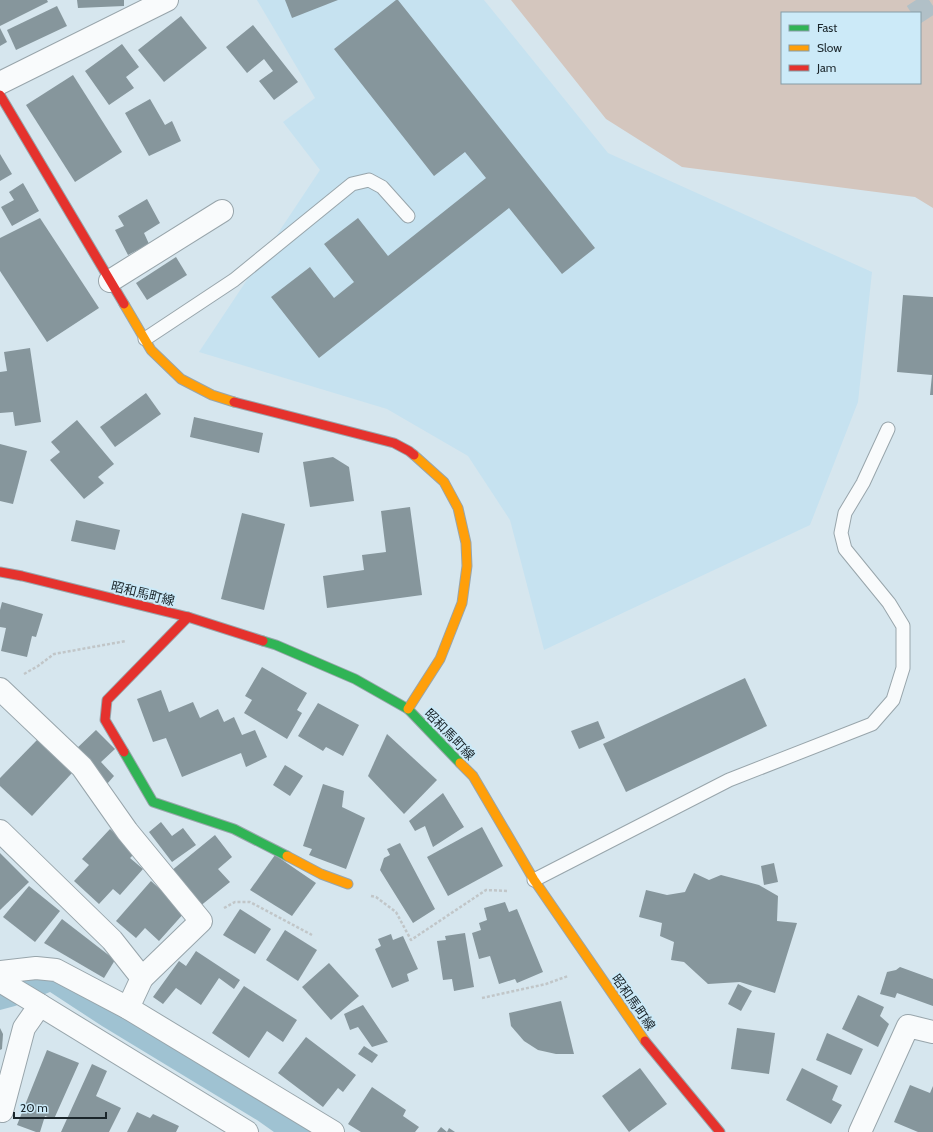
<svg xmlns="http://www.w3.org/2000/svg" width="933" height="1132" font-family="Cabin,'Noto Sans JP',sans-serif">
	<rect width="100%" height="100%" fill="#d6e6ee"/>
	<path fill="#c6e2f0" d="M257,0H484L608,153L872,272L858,402L810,525L544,650L510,520L468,456L387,409L199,352L320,170L283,122L315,98Z"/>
	<path fill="#d4c6be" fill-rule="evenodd" d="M511,0H933V208L915,197L682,167L606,119ZM782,13H920V83H782Z"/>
	<path fill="#9fc2d2" d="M61,976L313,1132H274L257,1120L102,1026L50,992L15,1006L0,1010V990L24,979Z"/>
	<g fill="#86969c">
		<path d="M0,0H47L48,2L0,26Z"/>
		<path d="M77,0H124V6L78,8Z"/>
		<path d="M285,0H338L292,18Z"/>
		<path d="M396,0H398L595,248L562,274L509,208L319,358L271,297L310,267L334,298L354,282L324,244L358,218L388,256L486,178L465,152L434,176L334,49Z"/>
		<path d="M57,6L67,26L16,50L7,30Z"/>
		<path d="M181,16L207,48L164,82L138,50Z"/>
		<path d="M253,25L298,82L274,100L259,81L273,71L264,59L247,73L226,47Z"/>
		<path d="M0,28L7,42L0,46Z"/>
		<path d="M122,44L139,67L126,77L134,88L109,105L85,71Z"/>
		<path d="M73,75L122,152L75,182L26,105Z"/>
		<path d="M150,99L165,125L172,121L181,141L149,156L125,113Z"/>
		<path d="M0,154L12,174L0,181Z"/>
		<path d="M23,183L39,211L12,226L1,207L14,200L9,192Z"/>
		<path d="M147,199L160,223L144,233L149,244L128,255L115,230L124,226L118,216Z"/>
		<path d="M40,218L99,308L47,342L0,271V238Z"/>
		<path d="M176,257L187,275L147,300L136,283Z"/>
		<path d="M903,295L933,297V395H930L932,375L897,372Z"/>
		<path d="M30,348L41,422L15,426L13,412L0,413V372L7,371L4,352Z"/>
		<path d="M146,393L161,414L115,447L100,427Z"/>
		<path d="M194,417L263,433L259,453L190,437Z"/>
		<path d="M77,420L114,464L98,477L104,483L84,499L50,460L60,452L51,442Z"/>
		<path d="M0,444L27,451L13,504L0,501Z"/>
		<path d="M333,457L349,467L354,501L310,507L303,462Z"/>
		<path d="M410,507L422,595L327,608L323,576L364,570L362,555L386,552L381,511Z"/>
		<path d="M242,513L285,524L264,610L221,599Z"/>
		<path d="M76,520L120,530L115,550L71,541Z"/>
		<path d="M2,602L43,614L36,637L32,636L27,657L1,651L6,628L0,627V610Z"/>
		<path d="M262,667L307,693L297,710L302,713L287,739L244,713L252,700L245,696Z"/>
		<path d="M745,678L767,726L626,792L603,744Z"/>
		<path d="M161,690L169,712L193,702L200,718L218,709L224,722L234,717L242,735L255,730L267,757L246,767L241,753L182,777L166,738L153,742L137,699Z"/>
		<path d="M318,703L359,725L343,756L326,747L323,751L298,736Z"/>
		<path d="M598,721L605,738L579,749L571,731Z"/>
		<path d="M96,730L115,749L101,762L114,776L107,784L75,750Z"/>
		<path d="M387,734L437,780L404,814L368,776Z"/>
		<path d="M37,740L72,773L32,816L0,786V778Z"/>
		<path d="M285,765L303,776L290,796L273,785Z"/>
		<path d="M323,784L344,791L342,807L365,818L346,869L309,855L312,849L303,846Z"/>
		<path d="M443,793L464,827L433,847L425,826L415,831L409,821Z"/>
		<path d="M161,822L172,836L183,828L196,845L172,862L149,832Z"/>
		<path d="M482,827L503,866L448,896L427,857Z"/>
		<path d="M110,829L136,852L130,858L143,869L120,895L113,889L99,904L74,881L89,865L82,859Z"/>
		<path d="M215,835L232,857L218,869L230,882L199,907L171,871Z"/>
		<path d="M400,843L435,909L413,923L380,870L384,858L390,855L387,849Z"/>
		<path d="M0,853L29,882L0,910Z"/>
		<path d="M275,855L316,883L292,916L250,890Z"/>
		<path d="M774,863L778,882L764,885L761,866Z"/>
		<path d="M694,873L709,880L721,875L759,885L778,896L777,921L797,923L775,993L740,982L708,984L684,962L671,960L674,942L660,936L662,923L639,917L646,890L667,895L685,892Z"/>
		<path d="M151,881L185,912L159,941L145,928L136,938L116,921Z"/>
		<path d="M29,886L60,911L35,942L3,917Z"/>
		<path d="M505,902L509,912L517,909L543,972L517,983L515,979L499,984L490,956L479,959L472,933L481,930L479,923L487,920L484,908Z"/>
		<path d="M240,909L271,929L255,954L223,935Z"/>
		<path d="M62,919L115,960L104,978L44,943Z"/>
		<path d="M285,930L317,950L298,981L266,960Z"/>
		<path d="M465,933L474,987L454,991L452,979L443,980L437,941L446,940L445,936Z"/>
		<path d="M391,934L393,940L403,936L418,969L407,974L409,981L392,988L375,949L381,946L378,939Z"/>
		<path d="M196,951L240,980L234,989L219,978L201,1005L176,988L163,1004L153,997L179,961L186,966Z"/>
		<path d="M329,963L359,996L331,1020L302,987Z"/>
		<path d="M900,967L933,979V1006L897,993L895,998L880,994L887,972L896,970Z"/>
		<path d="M738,984L752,991L741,1011L728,1004Z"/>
		<path d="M244,986L297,1020L283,1042L267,1031L249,1058L212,1033Z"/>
		<path d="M858,995L884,1007L880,1016L889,1024L878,1047L842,1029Z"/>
		<path d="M561,1001L574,1054H556L538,1050L524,1041L511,1026L509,1013Z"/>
		<path d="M363,1005L388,1042L372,1047L358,1027L350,1030L344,1014Z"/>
		<path d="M0,1028L3,1034L2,1049L0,1050Z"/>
		<path d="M737,1028L775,1033L769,1074L731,1069Z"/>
		<path d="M827,1033L863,1049L851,1075L816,1060Z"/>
		<path d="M306,1037L356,1075L343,1092L338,1088L323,1107L278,1073Z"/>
		<path d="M364,1046L378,1055L372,1063L358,1054Z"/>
		<path d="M47,1050L79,1063L54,1119L45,1116L40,1132H36L17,1125Z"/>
		<path d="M92,1064L107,1071L96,1096L121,1108L109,1132H61Z"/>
		<path d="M640,1068L667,1104L629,1132L602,1096Z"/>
		<path d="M802,1068L838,1086L832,1100L842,1105L831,1124L786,1100Z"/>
		<path d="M910,1085L930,1093L933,1086V1132H918L894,1122Z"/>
		<path d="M372,1087L406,1110L403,1116L419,1127L415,1132H361L348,1124Z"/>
		<path d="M137,1112L150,1118L153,1114L179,1126L176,1132H127Z"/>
		<path d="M441,1127L447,1132L449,1128L455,1132H437Z"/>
	</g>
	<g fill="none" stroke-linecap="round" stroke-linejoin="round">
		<path stroke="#b1c0c7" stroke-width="22" stroke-dasharray="22 11" stroke-linecap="butt" d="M916,0L933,26"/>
		<defs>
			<g id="lane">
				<path d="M145,339L234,280L352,184L369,180L382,187L408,216"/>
				<path d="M534,880L729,780L872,724L893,700L903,668V626L889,603L845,549L841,533L845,513L863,483L888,429"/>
			</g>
			<g id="street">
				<path d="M0,83L167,0"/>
				<path d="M110,281L222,211"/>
				<path d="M0,689L82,767L127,831L201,921L142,978"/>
				<path d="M0,831L112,940L142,978L128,1008"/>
				<path d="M0,972L36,968L56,970L128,1008L333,1132"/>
				<path d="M0,981L35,1002L247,1132"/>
				<path d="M0,1110L2,1111L24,1028L40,1005"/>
				<path d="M860,1132L908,1026L933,1032"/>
			</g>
			<g id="fast">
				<path d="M263,641L276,645L355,679L408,709L460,763"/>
				<path d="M124,752L153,802L234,829L287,856"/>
			</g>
			<g id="slow">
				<path d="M124,304L151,350L181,379L212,395L234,402"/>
				<path d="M408,709L440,659L462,603L467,566L466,543L458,508L444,482L414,455"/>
				<path d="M460,763L473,776L534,880L645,1041"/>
				<path d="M287,856L321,874L348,884"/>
			</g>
			<g id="jam">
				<path d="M0,95L124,304"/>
				<path d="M234,402L394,443L409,451L414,455"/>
				<path d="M0,572L22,576L188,617L263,641"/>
				<path d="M124,752L105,720L107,700L188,617"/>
				<path d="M645,1041L720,1132"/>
			</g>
		</defs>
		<use href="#lane" stroke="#98a5ab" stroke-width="15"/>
		<use href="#street" stroke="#98a5ab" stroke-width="24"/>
		<use href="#fast" stroke="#98a5ab" stroke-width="11"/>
		<use href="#slow" stroke="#98a5ab" stroke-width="11"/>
		<use href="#jam" stroke="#98a5ab" stroke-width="11"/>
		<g stroke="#c1c6c8" stroke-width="2.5" stroke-dasharray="3 2" stroke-linecap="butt">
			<path d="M24,674L38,666L54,654L126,641"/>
			<path d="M371,896L376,897L396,912L411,940L486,890L509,891"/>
			<path d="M224,908L235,902H250L312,935"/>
			<path d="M482,998L546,984L568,976"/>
		</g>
		<use href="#lane" stroke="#f9fbfc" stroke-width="13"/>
		<use href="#street" stroke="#f9fbfc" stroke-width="22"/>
		<use href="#fast" stroke="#30b455" stroke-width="9"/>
		<use href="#slow" stroke="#ff9f0a" stroke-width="9"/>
		<use href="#jam" stroke="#e5322d" stroke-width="9"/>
	</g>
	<g text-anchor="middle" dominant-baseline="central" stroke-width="4" stroke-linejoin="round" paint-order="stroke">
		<g font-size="13" fill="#1b262b" stroke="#cceaf8">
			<text transform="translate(143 593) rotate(14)">昭和馬町線</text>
			<text transform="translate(450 734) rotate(46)">昭和馬町線</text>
			<text transform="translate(634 1002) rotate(55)">昭和馬町線</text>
		</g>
	</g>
	<rect x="781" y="12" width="140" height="72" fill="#cceaf8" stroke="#859ca6"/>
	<rect x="789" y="25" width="20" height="6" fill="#30b455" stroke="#859ca6"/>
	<text x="817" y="32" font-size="12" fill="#1b262b">Fast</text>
	<rect x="789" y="45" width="20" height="6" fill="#ff9f0a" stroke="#859ca6"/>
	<text x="817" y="52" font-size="12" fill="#1b262b">Slow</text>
	<rect x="789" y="65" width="20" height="6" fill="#e5322d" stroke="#859ca6"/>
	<text x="817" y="72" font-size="12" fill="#1b262b">Jam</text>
	<path d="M14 1112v6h92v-6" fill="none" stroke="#1b262b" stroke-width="2"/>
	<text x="20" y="1112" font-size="12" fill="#1b262b" stroke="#cceaf8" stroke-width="3" paint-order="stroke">20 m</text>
</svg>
